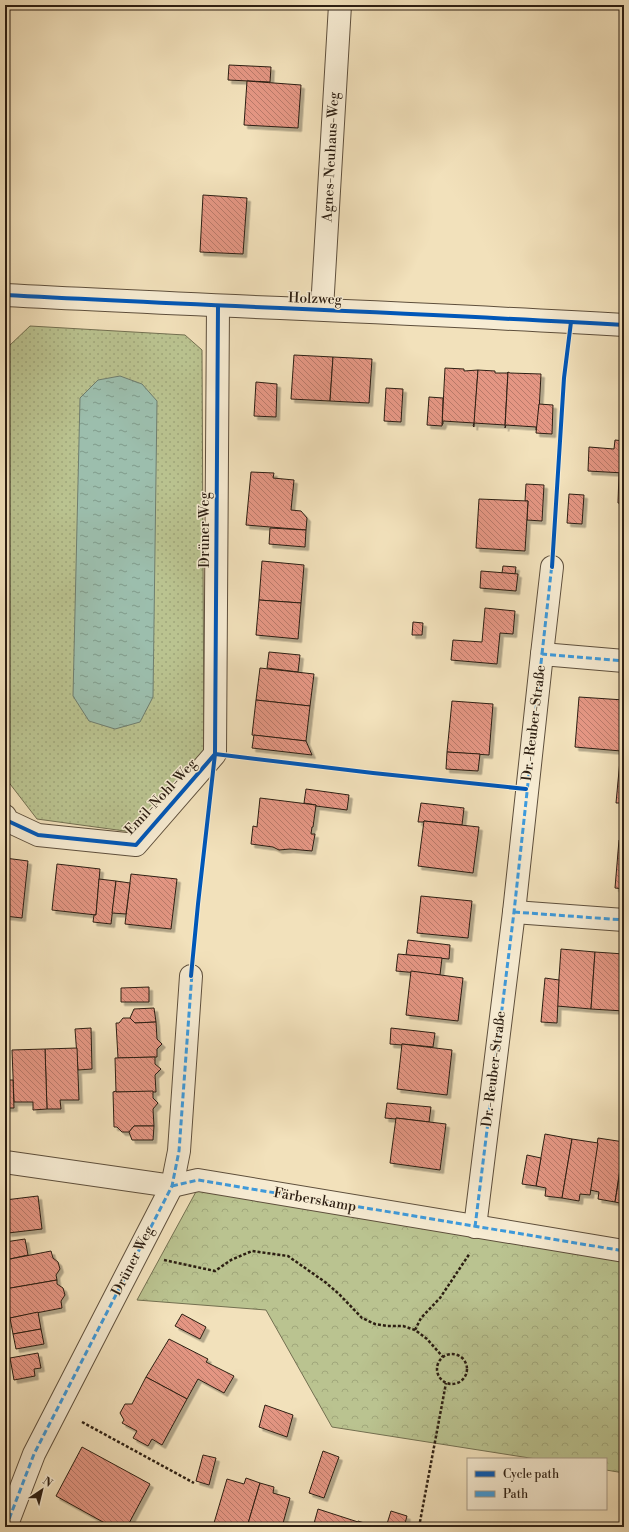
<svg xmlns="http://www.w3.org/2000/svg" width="629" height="1532" font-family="'Libre Bodoni',serif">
	<defs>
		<pattern id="grass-dots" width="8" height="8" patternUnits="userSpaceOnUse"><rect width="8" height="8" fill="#bac390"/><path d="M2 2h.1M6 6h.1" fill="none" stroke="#a0a77b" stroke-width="1.8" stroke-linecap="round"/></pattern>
		<pattern id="park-crowns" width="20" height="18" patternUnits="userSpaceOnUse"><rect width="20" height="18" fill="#bac390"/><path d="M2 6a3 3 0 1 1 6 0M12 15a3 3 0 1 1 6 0" fill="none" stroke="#a0a77b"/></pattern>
		<pattern id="water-ripples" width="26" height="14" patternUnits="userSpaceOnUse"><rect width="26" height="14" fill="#9cbead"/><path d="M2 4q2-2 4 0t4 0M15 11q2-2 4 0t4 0" fill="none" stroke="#7f9a8b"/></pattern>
		<pattern id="building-back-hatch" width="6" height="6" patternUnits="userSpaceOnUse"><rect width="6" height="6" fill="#e49683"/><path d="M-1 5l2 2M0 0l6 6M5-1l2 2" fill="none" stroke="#b97a6a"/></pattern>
		<filter id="shadow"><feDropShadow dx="3.5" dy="3.5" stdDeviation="0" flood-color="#0004"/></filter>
	</defs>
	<rect width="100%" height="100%" fill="#f2e1bb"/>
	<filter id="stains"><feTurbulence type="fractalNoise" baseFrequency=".005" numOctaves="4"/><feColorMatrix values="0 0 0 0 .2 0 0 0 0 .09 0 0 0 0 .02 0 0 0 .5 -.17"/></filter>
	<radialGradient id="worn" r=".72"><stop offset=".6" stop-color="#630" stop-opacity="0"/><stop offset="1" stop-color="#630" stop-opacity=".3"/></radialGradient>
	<path fill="url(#grass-dots)" stroke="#737051" d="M30,326L185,335L202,350L204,756L168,796L132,832L37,819L7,780L9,346Z"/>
	<path fill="url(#park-crowns)" stroke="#737051" d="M198,1188L624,1260V1473L606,1470V1459H536L332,1427L266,1310L137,1300Z"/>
	<path fill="url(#water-ripples)" stroke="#6f7e6f" d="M120,376L142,384L157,401L153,697L140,722L115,729L89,721L73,696L80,398L98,380Z"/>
	<g fill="url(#building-back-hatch)" stroke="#2c1e12" filter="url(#shadow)">
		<path d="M229,65L271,67L270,82L228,80Z"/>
		<path d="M247,81L301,85L298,128L244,125Z"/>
		<path d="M203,195L247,198L243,254L200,252Z"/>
		<path d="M294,355L333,357L330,401L291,399Z"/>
		<path d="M333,357L372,359L369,403L330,401Z"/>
		<path d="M445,368L464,369V371L478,370L474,427L473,426L474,423L443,421V424L442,425Z"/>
		<path d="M478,370L495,371V373H508V372L505,425L474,423Z"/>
		<path d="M508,372L510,373L541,374L538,430H536V427L506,425L505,428Z"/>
		<path d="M256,382L277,384L276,417L254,416Z"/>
		<path d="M386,388L403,389L401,422L384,421Z"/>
		<path d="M429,397L443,398L442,426L427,425Z"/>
		<path d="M539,404L553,405L552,434L536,433Z"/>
		<path d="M615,440L624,441V473L588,471L589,447L614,449Z"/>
		<path d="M251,472L274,473L273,478L294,480L291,510L301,511L307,518L306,530L246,525Z"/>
		<path d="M619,473H624V504L618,503Z"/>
		<path d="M526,484L544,485L542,521L527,520L528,501H525Z"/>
		<path d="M569,494L584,495L582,524L567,523Z"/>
		<path d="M479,499L528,501L525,551L476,548Z"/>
		<path d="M270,528L306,530L305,547L269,544Z"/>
		<path d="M262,561L304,565L301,603L259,600Z"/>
		<path d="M503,566L516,567L515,574L502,573Z"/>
		<path d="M481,571L518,574L516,591L480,588Z"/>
		<path d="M259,600L301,603L298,639L256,635Z"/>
		<path d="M485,608L515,611L513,634L500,633L497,664L451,660L453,640L482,642Z"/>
		<path d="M413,622L423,623L422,635H412Z"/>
		<path d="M269,652L300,655L298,672L267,668Z"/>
		<path d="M260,668L314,674L310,706L256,700Z"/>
		<path d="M579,697L624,700L621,751L575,747Z"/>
		<path d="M256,700L310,706L306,741L252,735Z"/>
		<path d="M452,701L493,704L489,755L447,752Z"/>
		<path d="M254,735L306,741L312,755L252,748Z"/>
		<path d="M447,752L480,754L478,771L446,769Z"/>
		<path d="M620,760H624V803H616Z"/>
		<path d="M306,789L349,795L347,810L316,806V805L304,803Z"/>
		<path d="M260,798L316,805L313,827H312L311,834H315L312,851L290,849L279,850L273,847L251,844L253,826L257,827Z"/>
		<path d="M421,803L464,808L462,825L424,821L423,822H418Z"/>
		<path d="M424,821L479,827L473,873L418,866Z"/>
		<path d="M619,840L624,841V889L615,888Z"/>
		<path d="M5,858L28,861L22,918L5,916Z"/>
		<path d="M57,864L100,869L96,915L52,910Z"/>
		<path d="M131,874L177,879L171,929L125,924Z"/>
		<path d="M99,879L116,881L111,924L93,922L94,915H96Z"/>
		<path d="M116,881L130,883L126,914L112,913Z"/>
		<path d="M421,896L472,901L468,938L417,933Z"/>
		<path d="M408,940L450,945L449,959L406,955Z"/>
		<path d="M561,949L595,952L591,1009L557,1006Z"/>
		<path d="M595,952L624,954V1011L591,1009Z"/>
		<path d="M398,954L442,958L440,975L396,971Z"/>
		<path d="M411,971L463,978L458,1021L406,1015Z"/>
		<path d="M545,978L559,980L557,1023L541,1022Z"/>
		<path d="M149,987V1002H121V988Z"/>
		<path d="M154,1008L156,1022L135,1023L130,1018L134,1009Z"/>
		<path d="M123,1018H130L135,1023L156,1022L157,1039L162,1044L157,1049V1057L118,1058L116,1023H119Z"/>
		<path d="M91,1028L92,1069L78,1070L75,1029Z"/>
		<path d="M391,1028L435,1033L433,1047L402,1044V1045L390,1044Z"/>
		<path d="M402,1044L452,1050L447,1095L397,1089Z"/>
		<path d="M77,1048L79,1100H60L61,1109H47L45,1049Z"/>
		<path d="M45,1049L47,1109L33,1110V1102H14L12,1050Z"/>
		<path d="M155,1057V1064L161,1069L155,1075L156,1092H116L115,1058Z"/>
		<path d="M5,1080H13L14,1108H5Z"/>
		<path d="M116,1091V1092L153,1091V1098L158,1103L153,1109L154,1126H134L129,1132H122L117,1127H114L113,1092Z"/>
		<path d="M387,1103L431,1107L429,1122L396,1118V1119L385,1118Z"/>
		<path d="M396,1118L446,1124L440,1170L390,1163Z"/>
		<path d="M134,1126H154L153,1140H132L129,1132Z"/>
		<path d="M545,1134L572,1139L562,1198L545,1196L546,1188L536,1186Z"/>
		<path d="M598,1138L624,1142L615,1202L598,1199L599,1192L590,1190Z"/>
		<path d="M572,1139L598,1143L590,1195L580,1194L579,1201L562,1198Z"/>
		<path d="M624,1149V1204L615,1202Z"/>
		<path d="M527,1155L541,1158L536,1186L522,1184Z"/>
		<path d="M38,1196L42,1229L8,1233L5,1200Z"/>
		<path d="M25,1239L28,1255L5,1260V1242Z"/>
		<path d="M51,1251L53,1258L58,1262L60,1269L56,1275L57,1280L5,1289V1260Z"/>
		<path d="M57,1280V1284L63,1288L65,1295L61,1301L62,1308L10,1318L8,1310L5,1308V1289Z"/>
		<path d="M38,1312L41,1329L13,1334L10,1318Z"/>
		<path d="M182,1314L206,1327L200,1339L175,1326Z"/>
		<path d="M41,1329L44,1344L16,1349L13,1334Z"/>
		<path d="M169,1339L208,1359L206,1362L234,1376L224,1393L198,1379L187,1399L146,1377Z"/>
		<path d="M38,1353L41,1368L34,1369L35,1376L14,1380L10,1358Z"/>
		<path d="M146,1377L187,1399L162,1445L152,1439L148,1446L133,1438L137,1431L122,1423L124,1420L120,1413L125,1404H132Z"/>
		<path d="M265,1405L293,1415L287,1437L259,1427Z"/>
		<path d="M82,1447L150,1484L127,1527H112L56,1496Z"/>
		<path d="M323,1451L339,1457L324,1498L309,1493Z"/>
		<path d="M203,1455L216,1458L209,1485L196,1481Z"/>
		<path d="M246,1478L260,1483L247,1527H227L214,1523L227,1479L244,1484Z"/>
		<path d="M260,1483L274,1487L273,1493L290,1498L282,1527H247Z"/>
		<path d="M318,1509L358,1522L356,1527H313Z"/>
		<path d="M391,1511L407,1516L404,1527H386Z"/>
		<path d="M358,1521L377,1527H356Z"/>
	</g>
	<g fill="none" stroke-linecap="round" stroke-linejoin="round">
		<defs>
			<g id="minor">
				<path d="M5,295C211,306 418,313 624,325"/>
				<path d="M322,309L340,5"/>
				<path d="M542,654L552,567"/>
				<path d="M5,816L8,821L38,835L136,845L215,754L218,306"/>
				<path d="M514,912L624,920"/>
				<path d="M5,1162L172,1186L198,1180L624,1251"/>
				<path d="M475,1227L514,912L542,654L624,661"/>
				<path d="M6,1527L34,1454L172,1186L179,1151L191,976"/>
			</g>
		</defs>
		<use href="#minor" stroke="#5e4f3c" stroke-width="24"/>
		<g stroke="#2c1e12" stroke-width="2.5" stroke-dasharray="3 2" stroke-linecap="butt">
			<path d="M164,1260L215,1271L231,1260L252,1251L288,1256L325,1282L339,1294L362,1318L375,1324L387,1326H403L415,1330L427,1339L443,1357"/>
			<path d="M415,1330L421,1318L440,1298L470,1253"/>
			<circle cx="452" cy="1369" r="15"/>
			<path d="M82,1422L194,1483"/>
			<path d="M419,1527L446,1383"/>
		</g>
		<use href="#minor" stroke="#f7ecd3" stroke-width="22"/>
		<g stroke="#3d9bde" stroke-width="3" stroke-dasharray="6 3" stroke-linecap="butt">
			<path d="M542,654L552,564"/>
			<path d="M514,912L624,920"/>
			<path d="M172,1186L198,1180L624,1251"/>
			<path d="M475,1227L514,912L542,654L624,661"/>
			<path d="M6,1527L34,1454L172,1186L179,1151L192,973"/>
		</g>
		<defs>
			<g id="cycleway">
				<path d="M5,295C211,306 418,313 624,325"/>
				<path d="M552,567L564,378L571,322"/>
				<path d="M215,754L373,773L526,789"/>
				<path d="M5,816L8,821L38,835L136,845L215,754"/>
				<path d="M191,976L198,904L215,754L218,306"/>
			</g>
		</defs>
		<use href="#cycleway" stroke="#f7ecd3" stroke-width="6"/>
		<use href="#cycleway" stroke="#0057b8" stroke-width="4"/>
	</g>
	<g text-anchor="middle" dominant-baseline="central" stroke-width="3" stroke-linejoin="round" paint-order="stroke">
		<g font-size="14" fill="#2c1e12" stroke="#f7ecd3">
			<text transform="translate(331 157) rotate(-87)">Agnes-Neuhaus-Weg</text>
			<text transform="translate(315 299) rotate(2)">Holzweg</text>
			<text transform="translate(205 530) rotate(-90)">Drüner Weg</text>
			<text transform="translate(534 723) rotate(-83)">Dr.-Reuber-Straße</text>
			<text transform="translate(161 797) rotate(-47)">Emil-Nohl-Weg</text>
			<text transform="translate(494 1069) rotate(-83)">Dr.-Reuber-Straße</text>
			<text transform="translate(315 1200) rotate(10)">Färberskamp</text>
			<text transform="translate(133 1261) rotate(-63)">Drüner Weg</text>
		</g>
	</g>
	<rect width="629" height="1532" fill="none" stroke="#f2e1bb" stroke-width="20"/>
	<rect x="6" y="6" width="617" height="1520" fill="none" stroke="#2c1e12" stroke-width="2"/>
	<rect x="10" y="10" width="609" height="1512" fill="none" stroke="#2c1e12"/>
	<rect x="467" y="1458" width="140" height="52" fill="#f7ecd3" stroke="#a69a86"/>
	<rect x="475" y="1471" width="20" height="6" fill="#0057b8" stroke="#a69a86"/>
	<text x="503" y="1478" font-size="12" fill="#2c1e12">Cycle path</text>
	<rect x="475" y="1491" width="20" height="6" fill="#3d9bde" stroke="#a69a86"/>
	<text x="503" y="1498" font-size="12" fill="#2c1e12">Path</text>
	<g transform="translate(42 1490) rotate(35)" stroke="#f7ecd3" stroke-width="3" paint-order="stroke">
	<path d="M0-3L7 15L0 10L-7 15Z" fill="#2c1e12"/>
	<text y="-6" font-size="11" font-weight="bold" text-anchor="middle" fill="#2c1e12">N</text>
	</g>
	<rect width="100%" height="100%" filter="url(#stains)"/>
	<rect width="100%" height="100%" fill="url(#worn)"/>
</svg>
